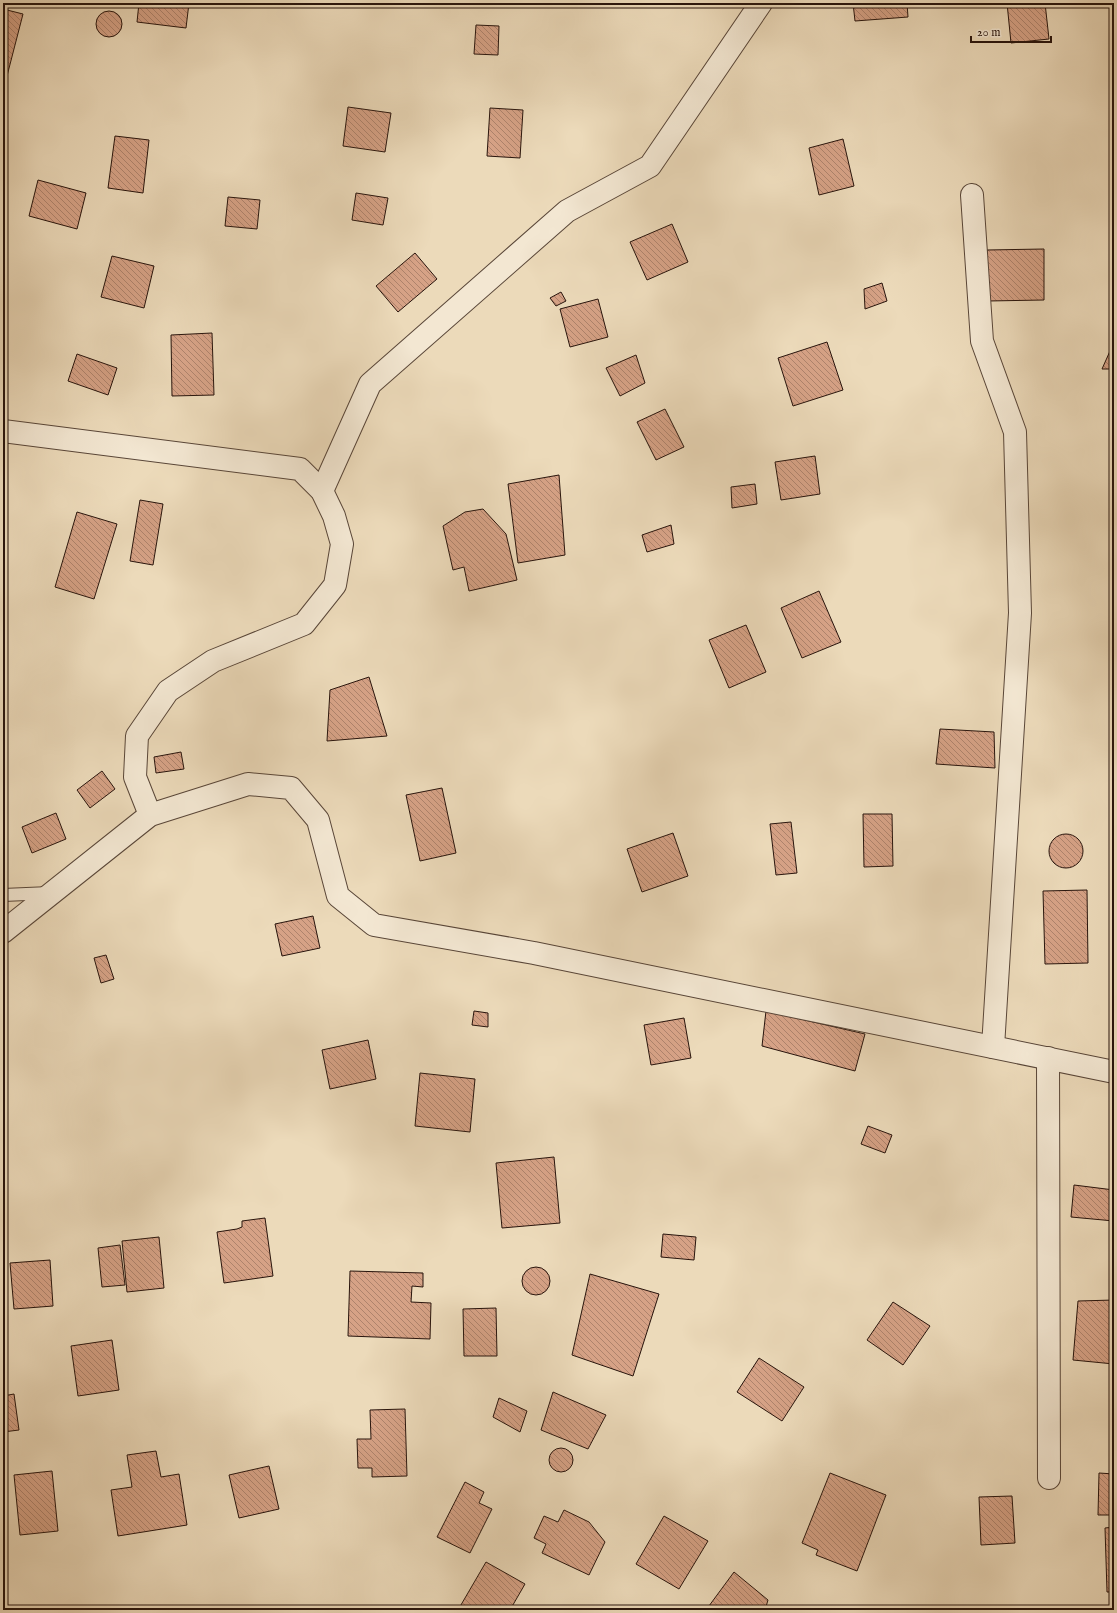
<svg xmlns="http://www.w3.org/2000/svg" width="1117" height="1613" font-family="'IM FELL English',serif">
	<defs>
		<pattern id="building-back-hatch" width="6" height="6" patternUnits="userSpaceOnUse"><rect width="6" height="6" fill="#d6a286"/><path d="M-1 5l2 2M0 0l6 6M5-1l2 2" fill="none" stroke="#ae836c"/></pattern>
	</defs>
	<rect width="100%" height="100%" fill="#ecdaba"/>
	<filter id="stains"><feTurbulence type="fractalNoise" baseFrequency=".005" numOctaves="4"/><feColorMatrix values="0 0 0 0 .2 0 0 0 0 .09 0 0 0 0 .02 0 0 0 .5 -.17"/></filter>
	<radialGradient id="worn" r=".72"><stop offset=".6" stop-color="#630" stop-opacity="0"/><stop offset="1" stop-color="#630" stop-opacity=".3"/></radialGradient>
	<g fill="url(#building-back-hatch)" stroke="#28140c">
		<path d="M139,3H189L186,28L137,22Z"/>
		<path d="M853,3H907L908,17L855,21Z"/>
		<path d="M1007,3H1045L1049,39L1011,43Z"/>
		<path d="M3,9L23,14L7,76L3,75Z"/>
		<circle cx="109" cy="24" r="13"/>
		<path d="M476,25L499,26L498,55L474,54Z"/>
		<path d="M348,107L391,113L385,152L343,146Z"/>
		<path d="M490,108L523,110L520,158L487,156Z"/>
		<path d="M115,136L149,140L143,193L108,188Z"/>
		<path d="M843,139L854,186L819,195L809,148Z"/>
		<path d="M38,180L86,193L77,229L29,216Z"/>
		<path d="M356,193L388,198L383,225L352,220Z"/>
		<path d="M228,197L260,200L257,229L225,226Z"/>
		<path d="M672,224L688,262L647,280L630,242Z"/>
		<path d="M1044,249V300L988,301L987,250Z"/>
		<path d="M415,253L437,279L398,312L376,286Z"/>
		<path d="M112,256L154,266L144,308L101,297Z"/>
		<path d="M882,283L887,301L865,309L864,289Z"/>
		<path d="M561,292L566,301L556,306L550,298Z"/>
		<path d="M598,299L608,337L570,347L560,309Z"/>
		<path d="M212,333L214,395L172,396L171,335Z"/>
		<path d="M827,342L843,390L793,406L778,358Z"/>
		<path d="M1114,342V369H1102Z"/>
		<path d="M77,354L117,368L108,395L68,381Z"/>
		<path d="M636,355L645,383L620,396L606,368Z"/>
		<path d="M665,409L684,447L656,460L637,422Z"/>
		<path d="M815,456L820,494L781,500L775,462Z"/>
		<path d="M559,475L565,555L518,563L508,484Z"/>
		<path d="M755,484L757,504L732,508L731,487Z"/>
		<path d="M140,500L163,504L153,565L130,561Z"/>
		<path d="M483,509L506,534L517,580L469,591L464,567L453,570L443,526L465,512Z"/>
		<path d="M77,512L117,524L94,599L55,587Z"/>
		<path d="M671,525L674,544L647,552L642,535Z"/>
		<path d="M819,591L841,642L802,658L781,608Z"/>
		<path d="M746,625L766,672L729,688L709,640Z"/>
		<path d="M369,677L387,736L327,741L330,690Z"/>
		<path d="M940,729L994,732L995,768L936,764Z"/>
		<path d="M181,752L184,769L156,773L154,757Z"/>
		<path d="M102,771L115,789L90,808L77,790Z"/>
		<path d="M442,788L456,853L420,861L406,795Z"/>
		<path d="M56,813L66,839L32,853L22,827Z"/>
		<path d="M863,814H892L893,866L864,867Z"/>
		<path d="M791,822L797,873L776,875L770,824Z"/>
		<path d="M673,833L688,876L642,892L627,849Z"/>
		<circle cx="1066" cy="851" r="17"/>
		<path d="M1087,890L1088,963L1045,964L1043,891Z"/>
		<path d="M313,916L320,948L282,956L275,924Z"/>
		<path d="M106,955L114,979L101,983L94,958Z"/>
		<path d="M474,1011L488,1013V1027L472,1025Z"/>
		<path d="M766,1011L865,1034L855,1071L762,1046Z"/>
		<path d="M684,1018L691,1058L651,1065L644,1025Z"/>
		<path d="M368,1040L376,1079L330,1089L322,1050Z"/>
		<path d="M420,1073L475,1079L470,1132L415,1126Z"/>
		<path d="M868,1126L892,1135L885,1153L861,1144Z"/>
		<path d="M554,1157L560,1223L502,1228L496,1163Z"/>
		<path d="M1074,1185L1114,1190V1221L1071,1217Z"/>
		<path d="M265,1218L273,1276L224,1283L217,1232L237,1229L242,1227V1221Z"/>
		<path d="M663,1234L696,1237L694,1260L661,1257Z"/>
		<path d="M159,1237L164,1288L127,1292L122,1241Z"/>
		<path d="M120,1245L125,1285L102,1287L98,1248Z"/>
		<path d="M50,1260L53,1306L14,1309L10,1263Z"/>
		<circle cx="536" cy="1281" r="14"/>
		<path d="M350,1271L423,1273V1287L412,1286L411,1302L431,1303L430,1339L348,1336Z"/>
		<path d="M590,1274L659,1294L633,1376L572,1355Z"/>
		<path d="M1114,1300V1364L1073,1360L1078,1301Z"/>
		<path d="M893,1302L930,1326L903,1365L867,1340Z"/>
		<path d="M496,1308L497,1356H464L463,1309Z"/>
		<path d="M112,1340L119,1390L78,1396L71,1346Z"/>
		<path d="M759,1358L804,1387L782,1421L737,1392Z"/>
		<path d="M553,1392L606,1415L588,1449L541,1430Z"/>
		<path d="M14,1394L19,1430L3,1432V1396Z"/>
		<path d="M499,1398L527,1411L520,1432L493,1417Z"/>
		<path d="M405,1409L407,1476L372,1477V1468H358L357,1439H371L370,1410Z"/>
		<circle cx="561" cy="1460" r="12"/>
		<path d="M156,1451L161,1477L179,1474L187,1525L118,1536L111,1490L132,1487L127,1455Z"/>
		<path d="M269,1466L279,1509L239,1518L229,1475Z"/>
		<path d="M52,1471L58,1531L20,1535L14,1475Z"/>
		<path d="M830,1473L886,1495L857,1571L816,1555L818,1550L802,1543Z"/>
		<path d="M1099,1473L1114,1474V1515H1098Z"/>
		<path d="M465,1482L484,1492L479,1503L492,1509L470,1553L437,1537Z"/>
		<path d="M1012,1496L1015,1543L981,1545L979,1497Z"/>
		<path d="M564,1510L589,1522L605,1542L589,1575L542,1553L546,1544L534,1538L544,1516L558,1522Z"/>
		<path d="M664,1516L708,1541L679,1589L636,1564Z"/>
		<path d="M1114,1527V1592H1107L1105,1528Z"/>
		<path d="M486,1562L525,1584L510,1610H458Z"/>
		<path d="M734,1572L768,1600L765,1610H706Z"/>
	</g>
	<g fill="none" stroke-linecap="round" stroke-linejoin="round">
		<defs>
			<path id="lane" d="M3,895L50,893"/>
			<g id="street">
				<path d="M972,195L982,341L1015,432L1020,613L993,1047"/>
				<path d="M3,431L300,469L322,491L334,516L342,544L335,585L304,624L213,661L168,691L137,736L135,777L150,815"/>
				<path d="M322,491L370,384L567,211L650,166L761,3"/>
				<path d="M3,932L150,815L248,784L291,788L318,820L338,896L374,925L534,953L1114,1072"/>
				<path d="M1048,1058L1049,1478"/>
			</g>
		</defs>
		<use href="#lane" stroke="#594638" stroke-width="14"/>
		<use href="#street" stroke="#594638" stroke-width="24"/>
		<use href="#lane" stroke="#f3e7d2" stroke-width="12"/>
		<use href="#street" stroke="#f3e7d2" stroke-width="22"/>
	</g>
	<rect width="1117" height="1613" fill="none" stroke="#ecdaba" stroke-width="16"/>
	<rect x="4" y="4" width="1109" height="1605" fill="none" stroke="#28140c" stroke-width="2"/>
	<rect x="8" y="8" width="1101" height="1597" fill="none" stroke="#28140c"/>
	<path d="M971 36v6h80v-6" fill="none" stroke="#28140c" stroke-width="2"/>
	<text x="977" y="36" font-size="12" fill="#28140c" stroke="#f3e7d2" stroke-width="3" paint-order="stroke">20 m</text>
	<rect width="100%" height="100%" filter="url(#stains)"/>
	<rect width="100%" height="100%" fill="url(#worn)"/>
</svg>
